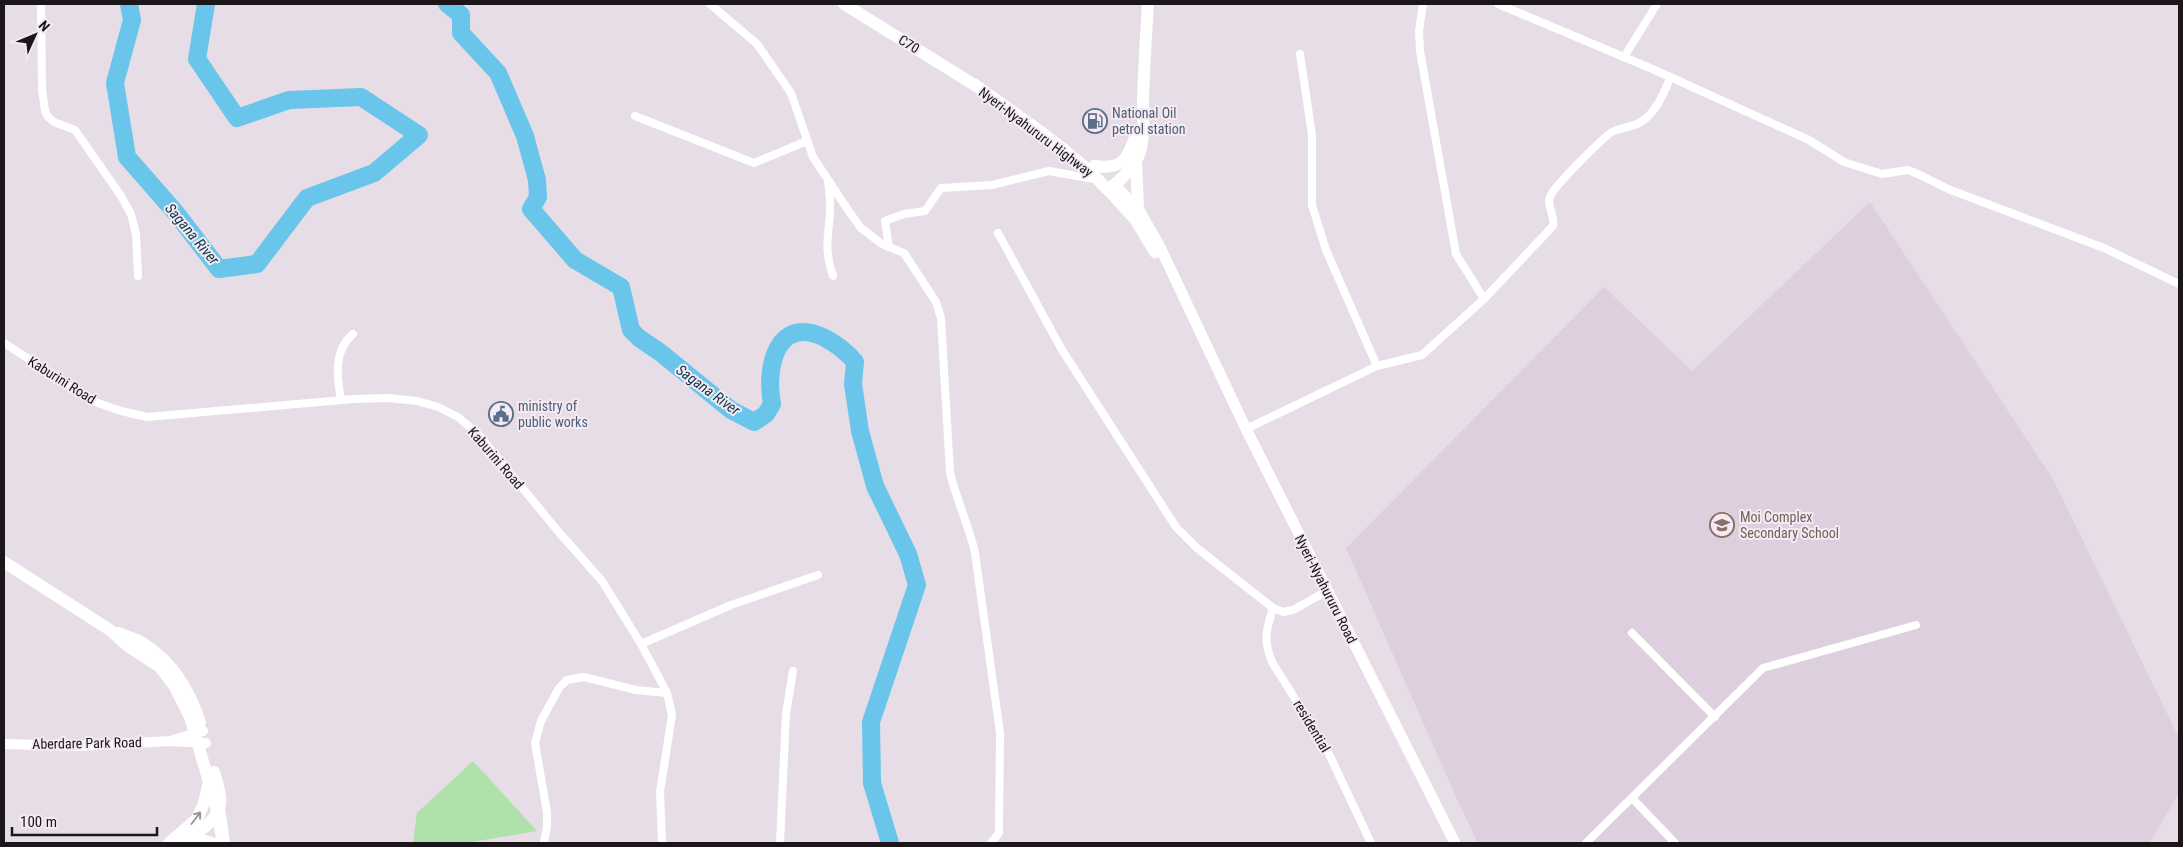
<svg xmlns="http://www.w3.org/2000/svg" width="2183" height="847" font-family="'Roboto Condensed',sans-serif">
	<rect width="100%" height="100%" fill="#e6dde7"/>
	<path fill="#decfdf" d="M1870,202L2053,479L2179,738V793L2149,843H1478L1456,797L1346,548L1604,287L1692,371Z"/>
	<path fill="#afe2ab" d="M473,761L537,831L466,843H413L417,813Z"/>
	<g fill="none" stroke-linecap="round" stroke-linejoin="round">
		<g stroke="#69c5ea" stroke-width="18">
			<path d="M129,4L132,20L115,83L127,157L176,213L219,269L257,264L307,198L374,173L419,135L361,97L289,100L237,118L197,59L206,4"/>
			<path d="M447,4L461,15V33L498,73L525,136L537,180L538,197L531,209L575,260L621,287L631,330L639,338L661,353L731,410L754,422L766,414L772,404C765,367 777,314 825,338C838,345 846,351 855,362L853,384L860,431L875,486L908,554L917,585L871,722L872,783L890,843"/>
		</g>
		<g stroke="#fff" stroke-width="8">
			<path d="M41,4L42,89L45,111L48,117L54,122L75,130L121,196L131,214L136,234L138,276"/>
			<path d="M710,4L757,44L791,93L813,157L848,210L861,228L882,244L904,253L936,302L941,318L950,473C957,501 969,526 975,553L1000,733L999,833L991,843"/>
			<path d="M1498,4L1657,71L1809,140L1844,162L1882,174L1908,170L1920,175L1948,189L2104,248L2179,284"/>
			<path d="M1300,54L1312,135V205L1326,250L1377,366"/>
			<path d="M1624,57L1657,4"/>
			<path d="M635,116L754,163L807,141"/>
			<path d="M828,181C829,191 831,203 830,213C828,239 824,250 833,276"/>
			<path d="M998,233L1062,350L1176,527L1197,548L1273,608L1283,612L1293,610L1327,591"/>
			<path d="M889,247L885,221L904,214L925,211L941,188L992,185L1049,171L1094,179"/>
			<path d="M1484,299L1553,226C1556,215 1544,204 1552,193C1559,182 1601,139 1612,132C1620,128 1629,127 1637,124C1654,117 1664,94 1670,78"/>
			<path d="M4,343L95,402L121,411L147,417L354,399L388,398L417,401L438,407L458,417L478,434L557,530L602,581L641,644L667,693L672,715L660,792L662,843"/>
			<path d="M341,400C337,377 333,351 353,334"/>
			<path d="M1246,429L1377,366L1422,355L1484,299L1456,254L1420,51L1419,31L1423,4"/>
			<path d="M1273,608C1266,631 1263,639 1272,662L1328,752L1371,843"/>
			<path d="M1632,633L1715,717"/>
			<path d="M641,644L731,605L818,575"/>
			<path d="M210,786L221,843"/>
			<path d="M1632,798L1675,843"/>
			<path d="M221,808L226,843"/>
			<path d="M544,843L547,826V812L535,743L541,721L559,688L567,680L584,677L636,690L667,693"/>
			<path d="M780,843L786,714L793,671"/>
			<path d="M1586,843L1763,668L1916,625"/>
		</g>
		<g stroke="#fff" stroke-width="10">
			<path d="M173,740L203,731"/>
			<path d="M4,744L79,746L170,741L206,743"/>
		</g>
		<g stroke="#fff" stroke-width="11">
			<path d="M1114,185L1138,208L1160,247L1246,429L1455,843"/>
			<path d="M1108,190L1135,220L1155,253"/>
		</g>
		<g stroke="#fff" stroke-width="12">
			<path d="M844,4L981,89"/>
			<path d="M974,84C1019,117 1070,149 1108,190C1118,182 1128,174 1135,163C1146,145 1143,120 1143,99C1144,67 1146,36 1148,4"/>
			<path d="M1136,162L1138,208"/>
			<path d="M1094,166C1123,170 1128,159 1136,134"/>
			<path d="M4,562L110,630L128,646L160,667L175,687L190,717L209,782L204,803L197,819L169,843"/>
			<path d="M119,633C127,637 137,639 144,644C173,662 189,690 200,722"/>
			<path d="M192,837L212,843"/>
			<path d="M178,843C193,836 217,823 220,804C222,795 216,780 214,772"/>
		</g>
	</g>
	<defs><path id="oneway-shaft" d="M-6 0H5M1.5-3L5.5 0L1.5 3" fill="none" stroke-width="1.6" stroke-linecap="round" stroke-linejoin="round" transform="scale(1.25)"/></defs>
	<use stroke="#989698" href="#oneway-shaft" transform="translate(196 818) rotate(-53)"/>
	<defs>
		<symbol id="fuel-ring" viewBox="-11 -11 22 22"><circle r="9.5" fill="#f4eaf4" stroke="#5c6f8a" stroke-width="1.5"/><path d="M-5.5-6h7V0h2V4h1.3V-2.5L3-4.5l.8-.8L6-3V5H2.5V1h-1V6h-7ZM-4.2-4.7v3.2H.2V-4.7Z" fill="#5c6f8a"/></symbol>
		<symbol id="civic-ring" viewBox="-11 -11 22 22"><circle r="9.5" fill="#f4eaf4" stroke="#5c6f8a" stroke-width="1.5"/><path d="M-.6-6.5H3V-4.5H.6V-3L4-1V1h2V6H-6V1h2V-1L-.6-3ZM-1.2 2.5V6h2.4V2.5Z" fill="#5c6f8a"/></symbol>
		<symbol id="school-ring" viewBox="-11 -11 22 22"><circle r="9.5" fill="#f4eaf4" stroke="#8d6e63" stroke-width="1.5"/><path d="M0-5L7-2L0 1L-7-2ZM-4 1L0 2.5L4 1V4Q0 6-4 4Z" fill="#8d6e63"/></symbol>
	</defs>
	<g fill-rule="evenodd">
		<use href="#fuel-ring" x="1081" y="107" width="28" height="28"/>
		<use href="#civic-ring" x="487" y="400" width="28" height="28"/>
		<use href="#school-ring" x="1708" y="511" width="28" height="28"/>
	</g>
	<g text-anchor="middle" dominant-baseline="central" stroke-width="4" stroke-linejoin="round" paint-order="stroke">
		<g font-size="14" fill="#1a161a" stroke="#f4eaf4">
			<text transform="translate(909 44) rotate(32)">C70</text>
			<text transform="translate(1036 132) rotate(37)">Nyeri-Nyahururu Highway</text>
			<text transform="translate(62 380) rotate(32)">Kaburini Road</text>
			<text transform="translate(496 458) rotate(49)">Kaburini Road</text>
			<text transform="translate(1326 589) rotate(63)">Nyeri-Nyahururu Road</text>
			<text transform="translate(1312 726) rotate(59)">residential</text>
			<text transform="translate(87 743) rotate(-1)">Aberdare Park Road</text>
		</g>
		<g font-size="14" fill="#4e5e75" stroke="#f4eaf4" text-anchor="start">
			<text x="1112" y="113">National Oil<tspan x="1112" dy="16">petrol station</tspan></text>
			<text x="518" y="406">ministry of<tspan x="518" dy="16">public works</tspan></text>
		</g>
		<g font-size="14" fill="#785e54" stroke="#f4eaf4" text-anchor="start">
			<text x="1740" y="517">Moi Complex<tspan x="1740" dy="16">Secondary School</tspan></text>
		</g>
		<g font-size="15" font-style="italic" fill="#0e3848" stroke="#f4eaf4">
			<text transform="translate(192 234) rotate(50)">Sagana River</text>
			<text transform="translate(708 390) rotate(36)">Sagana River</text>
		</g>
	</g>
	<rect width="2183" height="847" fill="none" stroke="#1a161a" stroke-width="10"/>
	<g transform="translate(35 35) rotate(46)" stroke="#f4eaf4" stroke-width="4" paint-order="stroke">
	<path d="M0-4L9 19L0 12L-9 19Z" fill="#1a161a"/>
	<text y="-8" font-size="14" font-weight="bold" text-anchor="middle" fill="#1a161a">N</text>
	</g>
	<path d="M12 827v8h145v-8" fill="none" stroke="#1a161a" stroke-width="2.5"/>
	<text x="20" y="827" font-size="15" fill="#1a161a" stroke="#f4eaf4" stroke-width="4" paint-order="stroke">100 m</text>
</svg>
